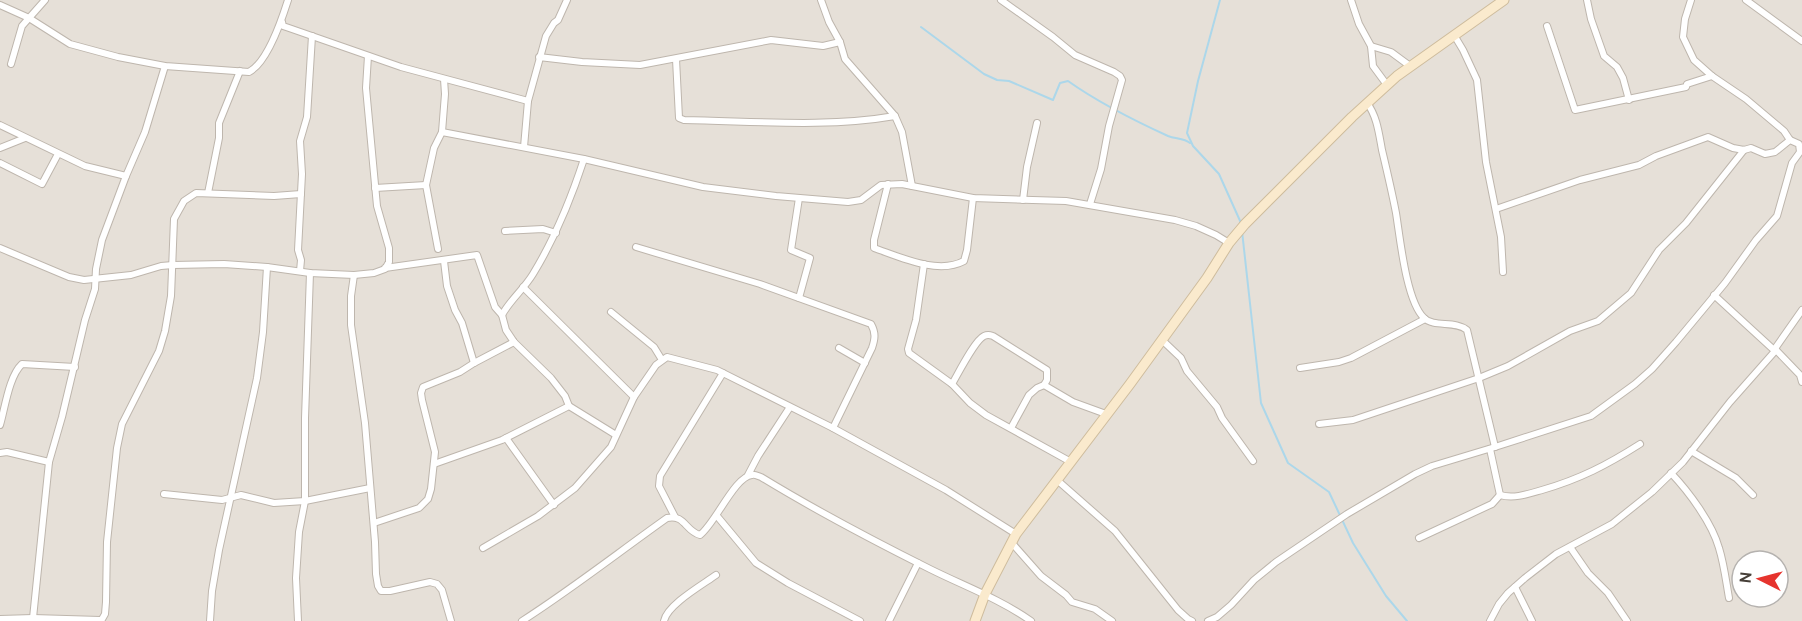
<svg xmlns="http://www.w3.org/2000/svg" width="1802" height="621" font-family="Overpass,sans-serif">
	<rect width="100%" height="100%" fill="#f3efe9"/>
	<path fill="#e6e0d8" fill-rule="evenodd" d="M0,0H1802V621H0ZM1742,561H1778V597H1742Z"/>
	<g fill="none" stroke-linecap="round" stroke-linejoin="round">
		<g stroke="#acd7ea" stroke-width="2">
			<path d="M1220,0L1198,81L1187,133L1193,146L1219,174L1241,223"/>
			<path d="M921,27L984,74L997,80L1009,81L1053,100L1060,83L1068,81C1099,103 1133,120 1168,136C1175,139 1184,138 1190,143"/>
			<path d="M1242,231L1261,403L1288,463L1329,492L1353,543L1386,596L1407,621"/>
		</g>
		<defs>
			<g id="minor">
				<path d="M821,0L829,22L840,42L845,59L895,116L902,132L912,186"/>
				<path d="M1001,0L1053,37L1075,55L1114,72L1120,76L1122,80L1109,126L1101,169L1090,204"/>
				<path d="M1351,0L1359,24L1371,46L1373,66L1387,85"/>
				<path d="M1587,0L1591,19L1604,56L1617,67L1623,78L1629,100"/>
				<path d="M1691,0L1685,19L1683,37L1694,60L1712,76L1746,99L1784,131L1790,140"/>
				<path d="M1746,0L1802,41"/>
				<path d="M0,5L29,18L70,44L118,57L165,66L249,72C268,62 282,19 288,0"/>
				<path d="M282,22L283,26L289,28L401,67L528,101"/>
				<path d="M1547,26L1575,110L1686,87L1687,84L1712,76"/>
				<path d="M1454,35L1463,50L1477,80L1486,162L1501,237L1503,272"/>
				<path d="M1371,46L1391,52L1410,66"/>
				<path d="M539,57L582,62L640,65L771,40L823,46L840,42"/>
				<path d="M676,59L679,118L684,120C754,121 826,128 895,116"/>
				<path d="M11,64L22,26L45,0"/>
				<path d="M1367,103C1377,116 1379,134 1382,150C1387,171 1392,192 1396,213C1400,237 1406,301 1424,318C1434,328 1455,320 1467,330L1495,447"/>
				<path d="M0,125L85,166L126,176"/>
				<path d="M442,132L584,159L703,187L776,196L848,202L861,200L881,185L902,184L973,198L1066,201L1175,220L1196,226L1216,235L1229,243"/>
				<path d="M524,147L528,101L546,36L554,23L558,20L567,0"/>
				<path d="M0,148L25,138"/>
				<path d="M0,163L42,184L58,154"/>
				<path d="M888,184L874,240V248C900,257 938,275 964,261L967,250L973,198"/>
				<path d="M375,188L426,185"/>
				<path d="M208,193L219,138V123L240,71"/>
				<path d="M799,198L791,250L810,258L799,298"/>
				<path d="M1023,200L1027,167L1037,123"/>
				<path d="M505,231L543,229L556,233"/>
				<path d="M636,247L760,284L871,324C876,333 875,339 872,348L833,428"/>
				<path d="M0,248L69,277L84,280L131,275L161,266L173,265L224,264L267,267L310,273L354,275L374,273L385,269L389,262V248L377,206L366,88L368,56"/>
				<path d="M438,249L426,185L434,148L442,132L445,94L444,79"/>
				<path d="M444,261L447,286L455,310L462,323L474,363"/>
				<path d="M924,264L916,320L908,349L909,353L952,384L970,403L986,415L1071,462"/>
				<path d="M385,268L477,255L495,307L502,315L506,330L514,342L551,378L565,396L569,406"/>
				<path d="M300,271L301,260L298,250L302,174L300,141L307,117L312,36"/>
				<path d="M354,275L351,296V325L365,423L375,542L376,574L378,586L381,591H390L430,582L437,584L442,590L451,621"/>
				<path d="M523,287L634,397"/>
				<path d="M1714,295L1774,350"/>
				<path d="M611,312L654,347L662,360"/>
				<path d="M502,315C510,300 524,289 533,274C555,238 571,199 584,159"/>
				<path d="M1162,340L1181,358L1187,371L1217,407L1222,418L1253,461"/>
				<path d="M839,348L865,363"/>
				<path d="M1776,350L1800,375L1802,382"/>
				<path d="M1300,368L1339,362L1351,358L1425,319"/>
				<path d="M952,384C958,374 975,340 984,336C988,334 990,335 993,336L1047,370V380L1044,385L1037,388L1029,395L1011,428"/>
				<path d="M1044,385L1073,402L1106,414"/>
				<path d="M1319,424L1353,420L1479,378L1508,366L1570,331L1598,321L1631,293L1659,250L1686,223L1744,150"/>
				<path d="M0,425C5,408 9,376 22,364L75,367"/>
				<path d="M506,438L554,505"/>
				<path d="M1490,449L1500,495"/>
				<path d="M1691,451L1736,478L1753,495"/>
				<path d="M0,453L7,452L49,462"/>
				<path d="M434,464L502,440L569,406L616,435"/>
				<path d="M1671,473C1689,492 1712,523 1719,548C1724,564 1726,581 1729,598"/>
				<path d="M748,475L758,456L790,407"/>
				<path d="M1057,480L1115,531L1178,610L1188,619L1192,621"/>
				<path d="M164,494L222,500L241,495L274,503L305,501L370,488"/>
				<path d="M1500,495C1514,499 1528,494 1542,490C1580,479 1607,465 1640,444"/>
				<path d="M717,516L756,563L788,583L860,621"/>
				<path d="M675,517L659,486L660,476L723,373"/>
				<path d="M374,523L419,508L428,499L431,489L435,452L422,400L421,393L423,387L460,372L474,363L514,342"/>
				<path d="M1419,538L1492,504L1500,495"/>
				<path d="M1011,542L1041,576L1066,595L1072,602L1095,609L1112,621"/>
				<path d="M1570,547L1588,573L1608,593L1627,621"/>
				<path d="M483,548L538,516L575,488L611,447L634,397L656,365L667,357L717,370L833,428L946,490L1016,534"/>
				<path d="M1515,587L1532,621"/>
				<path d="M33,618L49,462L62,417L85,320L95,289L96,269L102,240L126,176L145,132L165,66"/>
				<path d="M0,619L33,618L100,620"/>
				<path d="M101,621L105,614L106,602L107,542L117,448L122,424L159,351L165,331L171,296L174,219L184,201L196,193L274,196L301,194"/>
				<path d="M210,621L212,591L219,550L257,378L263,332L267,267"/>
				<path d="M298,621L296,578L299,532L305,501V418L310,273"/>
				<path d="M522,621C572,589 619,552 667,518C685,514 685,531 700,535C715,524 735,476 752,475C754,474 758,476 761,477C815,510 872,540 930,569C964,586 1000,599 1031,621"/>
				<path d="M664,621C667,605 702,585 716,575"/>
				<path d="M889,621L918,563"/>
				<path d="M1208,621L1217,617L1231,605L1254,580L1276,562L1347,514L1415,474L1432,466L1495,447L1591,416L1635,384L1652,369L1676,342L1725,283L1756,240L1777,216L1792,163L1800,152L1799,144L1790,140L1775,152L1765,154L1751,148L1744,150L1733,148L1708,137L1656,156L1639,165L1580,180L1496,209"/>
				<path d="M1490,621L1499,604L1508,593L1525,578L1556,554L1612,524L1652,492L1683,462L1730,402L1776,350H1774L1802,310"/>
			</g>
			<path id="secondary" d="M975,621L985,594L1016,534L1130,384L1207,278L1229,243L1245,224L1352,117L1397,76L1504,0"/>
		</defs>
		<use href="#minor" stroke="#beb6ad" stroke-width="8"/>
		<use href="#secondary" stroke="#cebc9d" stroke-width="11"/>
		<use href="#minor" stroke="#fff" stroke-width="6"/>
		<use href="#secondary" stroke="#faeacd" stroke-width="9"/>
	</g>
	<g transform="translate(1760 579) rotate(276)"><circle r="28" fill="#ffffff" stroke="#b5b2af" stroke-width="1.5"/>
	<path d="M0-4.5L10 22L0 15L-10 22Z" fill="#e6342e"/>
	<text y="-9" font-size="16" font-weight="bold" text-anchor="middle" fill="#463f38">N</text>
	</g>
</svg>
